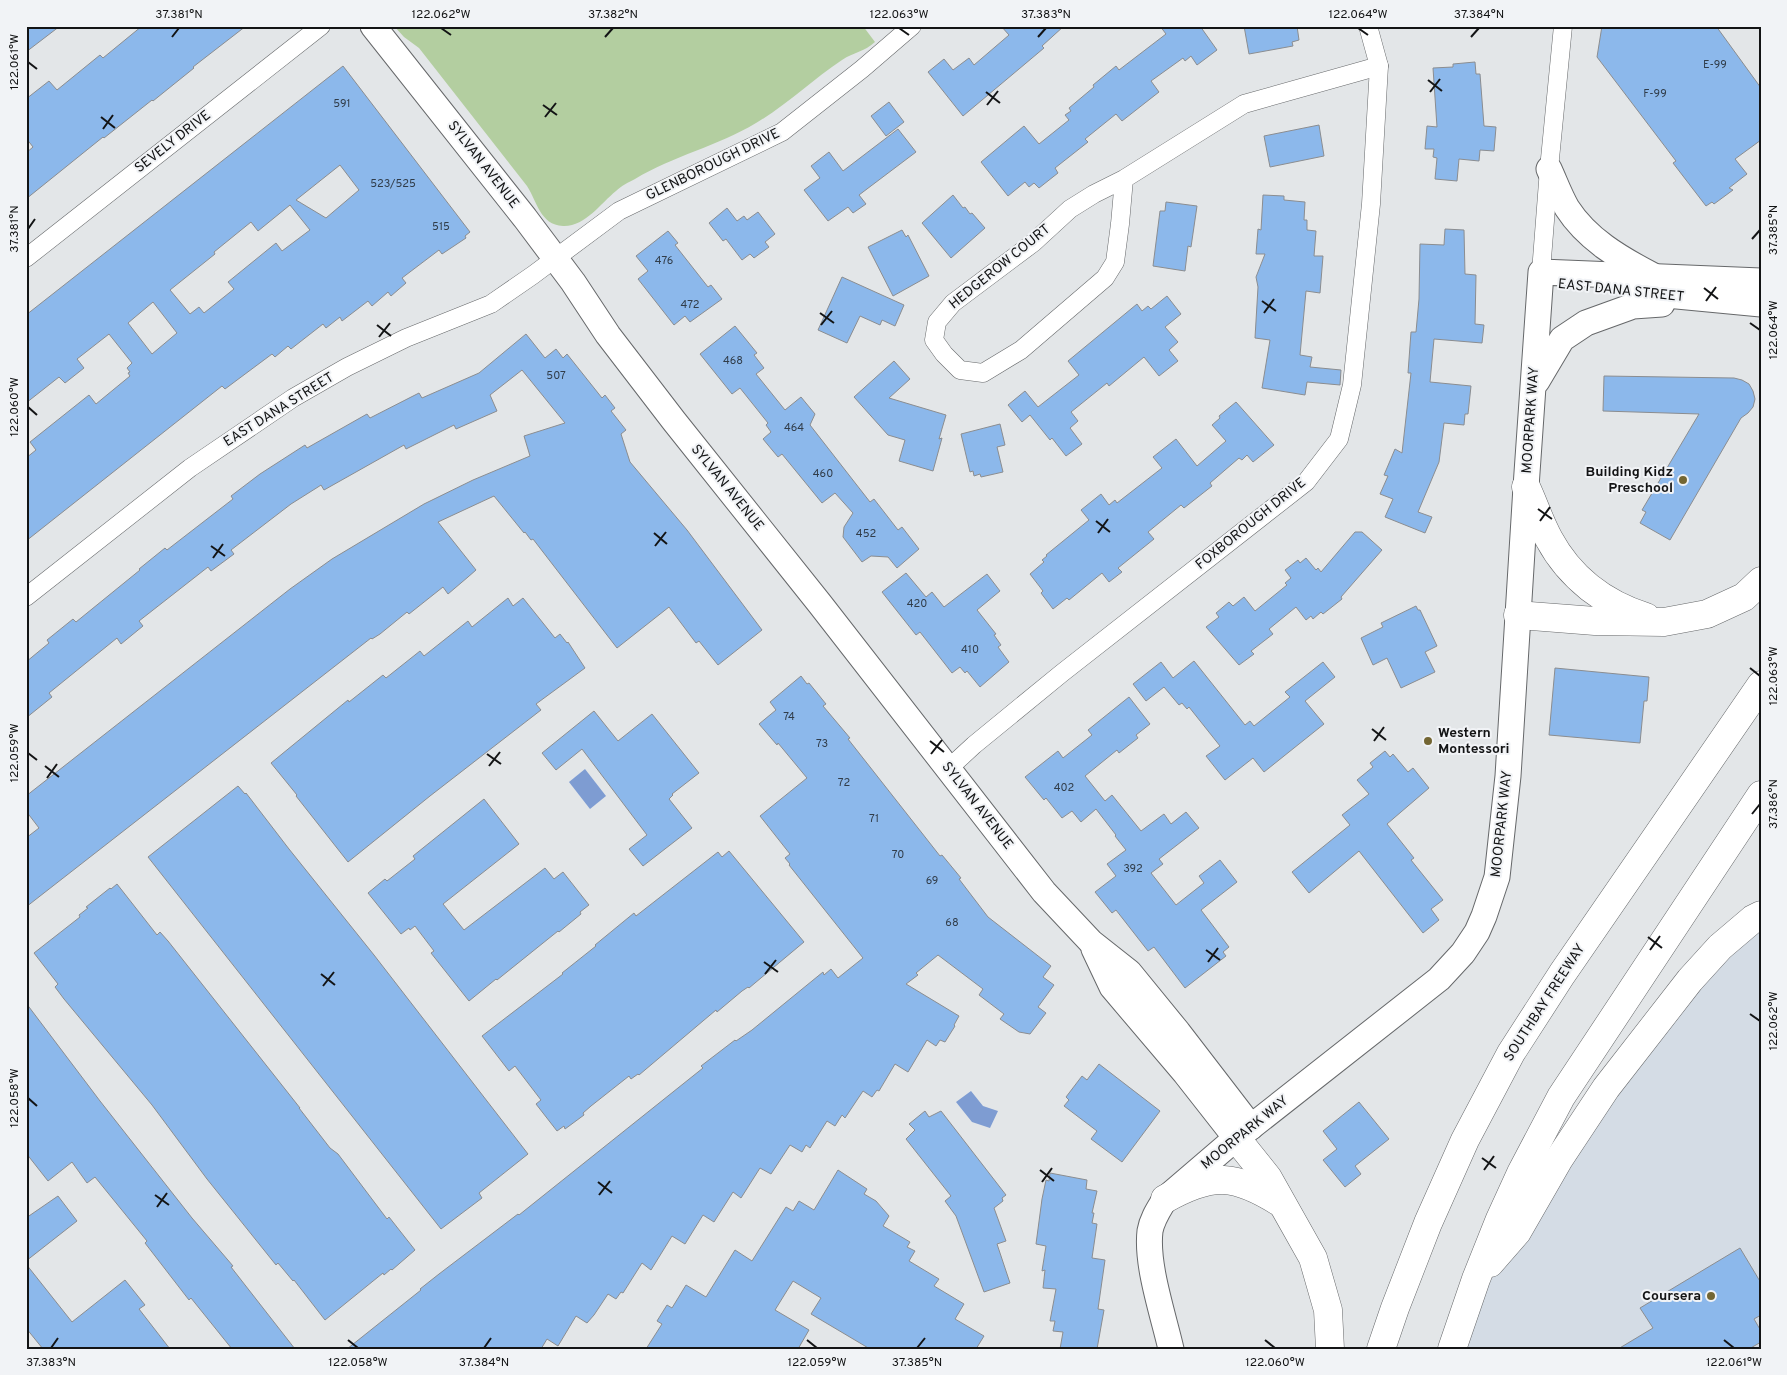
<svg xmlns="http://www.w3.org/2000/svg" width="1787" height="1375" font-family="Overpass,sans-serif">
	<rect width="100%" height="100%" fill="#e3e6e8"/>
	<path fill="#d4dce5" d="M1761,915V1349H1453L1457,1336L1559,1159Z"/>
	<path fill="#b3cea0" d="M394,26H863L875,42C864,52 854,52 842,60C813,79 787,105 756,123C718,146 673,156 635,179C629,182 621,186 616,191C601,203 585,227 563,226C540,225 537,201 527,186L419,48L404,37Z"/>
	<g fill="#7e9cd2">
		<path d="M585,769L606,796L590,809L569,782Z"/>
		<path d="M971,1091L983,1106L998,1111L990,1128L972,1122L956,1102Z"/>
	</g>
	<g fill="#8cb8eb" stroke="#8b8d90" fill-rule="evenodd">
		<path d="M26,26H60L26,52Z"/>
		<path d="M142,26H246L193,67L194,68L153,101L152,100L104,138L103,137L26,199V153L33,147L26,138V99L49,81L57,90L100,55L103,58Z"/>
		<path d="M1001,26H1064L1042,46L1044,48L963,116L928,72L944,59L953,70L969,58L974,65L1009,35Z"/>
		<path d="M1160,26H1200L1217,50L1197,65L1191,56L1185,61L1183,58L1151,81L1159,92L1122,121L1116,114L1085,139L1088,142L1055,168L1058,173L1039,188L1034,183L1029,187L1025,182L1008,196L981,162L1024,126L1039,144L1069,120L1065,115L1071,111L1069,108L1094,87L1093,85L1116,66L1119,70L1166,34Z"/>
		<path d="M1244,26H1297L1299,40L1292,42L1293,46L1249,54Z"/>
		<path d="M1602,26H1716L1761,88V140L1735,159L1747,174L1729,188L1733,190L1714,204L1712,202L1706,206L1673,163L1676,161L1597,57Z"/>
		<path d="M1475,62L1476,74H1480L1484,126L1496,127L1494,151L1480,150L1479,161L1459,159L1457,181L1435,179L1437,158L1433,157L1434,149H1425L1427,126L1437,127L1433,68L1453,67V64Z"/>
		<path d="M343,66L470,232L465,236L466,238L442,254L439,250L402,278L406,283L391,296L388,292L372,306L368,301L342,321L340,317L326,328L323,324L291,349L288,346L275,357L272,354L225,389L222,386L26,541V458L36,450L30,442L89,395L96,404L130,376L128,373L130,372L127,368L132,363L109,334L77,359L84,368L65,383L59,377L26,403V315ZM340,165L359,190L326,218L296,200ZM290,205L310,230L282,251L276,243L228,282L234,289L204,313L199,307L190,314L170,290L215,254L214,252L251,222L258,231ZM153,302L177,333L152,354L128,323Z"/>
		<path d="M889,102L904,122L886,136L871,116Z"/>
		<path d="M1319,125L1324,156L1270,167L1264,136Z"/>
		<path d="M898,129L916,152L859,195L866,204L853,213L848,207L828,221L804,190L820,178L811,166L829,152L843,171Z"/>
		<path d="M953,195L963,208L965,207L970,214L972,213L985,228L951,258L922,223Z"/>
		<path d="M1263,195L1284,196V200L1305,202L1304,220H1307V230L1316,231L1314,256H1323L1320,293L1306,291L1300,355L1312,357L1310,367L1341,370L1340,385L1307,382L1305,395L1262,388L1270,340L1255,338L1258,287L1256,277L1265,254H1256L1258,229L1261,230Z"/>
		<path d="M1166,202L1197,206L1191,247L1188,246L1185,271L1153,266L1160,211H1165Z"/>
		<path d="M727,208L737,221L744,216L747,220L758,212L775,234L765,242L769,247L754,258L750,254L742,260L726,239L723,241L709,223Z"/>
		<path d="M1445,229L1464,230L1465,274L1476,275L1475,324L1484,325L1482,343L1434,339L1430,382L1471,386L1468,414H1465L1464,425L1444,423L1439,462L1418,512L1432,517L1425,533L1385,517L1393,499L1380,494L1388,476L1384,475L1395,449L1402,453L1411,373H1408L1411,332H1416L1419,299L1420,244L1444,245Z"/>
		<path d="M902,230L906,237L908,235L929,276L893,296L868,247Z"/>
		<path d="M668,231L678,243L675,245L708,287L711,285L722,299L690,322L685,316L674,325L638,279L648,271L636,256Z"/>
		<path d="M842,277L904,305L895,326L882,320L880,325L860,316L847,343L818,330Z"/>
		<path d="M1167,296L1181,314L1165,327L1178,342L1169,350L1178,361L1159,376L1144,357L1109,386L1107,383L1071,412L1078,421L1070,428L1082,444L1066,456L1052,438L1050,440L1030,415L1022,422L1008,405L1025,391L1038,407L1079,375L1068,361L1137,304L1142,311L1148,306L1151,309Z"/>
		<path d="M735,326L757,353L754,355L764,368L756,374L785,410L801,397L815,414L810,425L870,502L874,499L898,530L902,527L919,549L897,568L888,557L871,556L862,562L843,537L844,527L853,513L835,493L822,503L782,454L778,457L763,439L771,432L766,425L768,423L740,388L732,394L700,354Z"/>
		<path d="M526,334L545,358L556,349L563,358L567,354L602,398L605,395L615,408L611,411L626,430L621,434L630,462L687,530L762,630L718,665L699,641L696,643L669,607L617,648L533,539L531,540L525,532L524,533L494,496L438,522L476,570L468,577L448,594L443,587L409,614L407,612L380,634L372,639L371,638L26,907V838L39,828L26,811V796L290,589L332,559L424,504L473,480L530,456L524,436L565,423L522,370L490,395L497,411L456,429L454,425L406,449L404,445L324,490L321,485L318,487L291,504L231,550L234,554L211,571L208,567L139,621L143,626L121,644L117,638L86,663L49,693L52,697L26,718V662L49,643L47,640L73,619L76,622L140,570L139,569L165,548L167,550L233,499L231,496L260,474L305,445L307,448L367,414L370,418L419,393L422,398L479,373Z"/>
		<path d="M894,361L910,379L889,398L946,415L939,439L942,438L933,471L899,461L905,440L888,435L854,397Z"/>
		<path d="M1604,376L1734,378L1742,380L1749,384L1753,391L1755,399L1753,407L1748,413L1741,418L1670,540L1640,523L1646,512L1642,510L1699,414L1603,411Z"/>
		<path d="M1236,402L1274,445L1253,462L1247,455L1242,460L1239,458L1210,483L1212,486L1184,508L1181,505L1148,532L1154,539L1118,568L1122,572L1109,582L1102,573L1069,600L1067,598L1053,609L1041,593L1043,591L1030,574L1044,562L1042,560L1047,556L1046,555L1089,520L1081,510L1101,494L1109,505L1115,500L1117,503L1162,468L1153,457L1176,439L1197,466L1226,441L1212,425L1220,418L1219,416Z"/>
		<path d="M1000,424L1005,445L997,447L1003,472L981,477L980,474L974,476L973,471L970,472L961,434Z"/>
		<path d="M1355,532H1362L1382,550L1341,597L1342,599L1323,614L1321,612L1313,619L1311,616L1306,620L1296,607L1269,629L1273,634L1251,651L1254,654L1239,665L1206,627L1219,617L1216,613L1229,602L1233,606L1244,597L1255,611L1287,585L1285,583L1291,578L1285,570L1298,560L1300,563L1306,558L1316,570L1318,568L1321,572Z"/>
		<path d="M906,573L926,597L932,592L944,607L987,574L1000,591L977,610L996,634L994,635L1001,645L998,647L1009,662L980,687L967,671L965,673L960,667L952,673L920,632L916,635L882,592Z"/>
		<path d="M508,598L513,606L523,598L555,638L560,634L567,643L568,642L585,668L536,704L541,710L430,796L348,862L296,796L297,795L271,763L348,700L349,702L383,675L386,678L420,651L424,656L468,621L472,627Z"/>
		<path d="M1416,606L1418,610H1420L1437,646L1425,652L1435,672L1401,688L1387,658L1373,665L1361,638L1383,627L1381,623Z"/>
		<path d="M1194,661L1245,725L1250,721L1254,726L1290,697L1285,692L1323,662L1335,677L1305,701L1324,724L1264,772L1253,758L1225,780L1206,756L1220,746L1189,707L1187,709L1182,703L1179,705L1164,687L1146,701L1133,684L1161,662L1173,678Z"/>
		<path d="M1555,668L1649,677L1647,701H1644L1640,743L1549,735Z"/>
		<path d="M801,676L807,684L809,683L826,704L823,706L850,738L848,739L940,856L942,855L961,878L959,879L988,917L1051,966L1043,977L1054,985L1038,1007L1046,1013L1030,1034L1019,1032L1000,1019L1004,1014L979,995L983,989L938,955L916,973L918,975L906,984L959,1016L954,1025L955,1026L945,1042L940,1040L936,1046L927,1040L908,1072L895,1064L879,1091L877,1090L872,1097L863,1091L845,1118L842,1115L835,1126L827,1121L810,1148L806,1145L802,1152L790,1145L771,1174L760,1168L741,1198L733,1192L714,1222L703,1215L685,1244L672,1236L651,1270L642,1263L623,1293L621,1292L616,1299L608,1294L594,1315L587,1323L576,1316L558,1346L547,1339L541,1349H347L421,1290L420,1289L439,1274L518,1214L519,1215L703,1068L701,1066L735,1040L736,1041L752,1030L823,972L824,975L831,969L838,978L863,958L789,865L790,864L785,858L790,854L760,816L807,778L778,743L777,745L759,724L776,710L770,702Z"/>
		<path d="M1129,697L1150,724L1136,735L1138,738L1119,753L1117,750L1085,776L1105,801L1112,795L1141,831L1164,814L1171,824L1186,812L1199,828L1159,859L1163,864L1151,873L1176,905L1204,883L1199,876L1220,860L1237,882L1201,910L1229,947L1223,952L1226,956L1185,988L1154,947L1148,951L1116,910L1112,913L1095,892L1116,876L1107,864L1126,850L1115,836L1116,835L1096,809L1081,822L1072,811L1062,818L1046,798L1044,800L1025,777L1058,751L1063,758L1092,735L1088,730Z"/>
		<path d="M594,711L618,741L652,714L699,773L672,794L673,795L669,799L692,828L643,866L629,849L647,835L582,749L556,770L542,753Z"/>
		<path d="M1385,751L1390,757L1393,754L1408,772L1413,768L1429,788L1387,824L1414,858L1411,860L1443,900L1431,909L1439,920L1423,933L1359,851L1309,893L1292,872L1350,825L1342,815L1369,794L1357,780L1373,767L1370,763Z"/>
		<path d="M238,786L245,794L246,793L289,849L374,955L528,1154L479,1193L482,1198L441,1229L148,857Z"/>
		<path d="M484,799L519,844L443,904L464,930L545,868L554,879L563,872L589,905L580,912L581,914L559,932L558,931L497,980L496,979L469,1001L431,953L434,951L415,926L410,930L409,928L401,934L368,893L385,879L387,881L415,859L413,856Z"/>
		<path d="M729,851L804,942L749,988L748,987L742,991L717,1012L716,1010L639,1075L638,1074L631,1079L629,1076L591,1106L583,1113L584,1115L565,1129L564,1126L557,1131L536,1104L541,1100L515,1066L509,1071L482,1036L563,974L562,973L596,946L595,945L634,913L636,916L718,852L722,857Z"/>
		<path d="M117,884L157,935L160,932L168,941L300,1108H299L330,1148L338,1154L387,1219L389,1217L415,1250L392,1270L391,1269L384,1275L383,1273L325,1320L294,1280L293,1281L278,1263L276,1265L207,1179L152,1105L64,999L55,987L58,984L34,953L80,917L79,915L88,908L86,907L110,888L111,889Z"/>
		<path d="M26,1003L100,1101L192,1218L233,1266L231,1267L295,1349H232L191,1298L189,1300L145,1243L147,1241L95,1177L87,1183L72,1162L48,1181L26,1153Z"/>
		<path d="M1099,1064L1160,1111L1122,1162L1091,1139L1097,1131L1064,1106L1069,1100L1066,1097L1082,1076L1087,1080Z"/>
		<path d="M1359,1102L1389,1139L1355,1166L1361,1174L1345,1187L1323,1160L1337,1149L1323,1131Z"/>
		<path d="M925,1111L929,1117L941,1111L1006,1195L1002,1198L1003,1201L994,1208L1006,1241L997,1244L1010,1283L984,1292L956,1216L945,1201L951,1196L906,1139L915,1130L909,1124Z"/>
		<path d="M838,1170L867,1189L864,1194L876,1201L889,1216L883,1226L910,1242L907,1247L915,1251L909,1261L939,1279L934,1286L964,1304L955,1319L984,1336L976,1349H870L811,1314L821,1298L793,1281L775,1310L809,1330L798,1349H646L662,1324L657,1321L667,1305L672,1308L686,1285L706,1297L735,1250L752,1261L786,1207L793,1211L799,1201L814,1210Z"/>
		<path d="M1050,1173L1087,1180L1086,1189L1097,1191L1092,1213H1094L1092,1223L1097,1224L1092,1258L1105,1260L1098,1309L1104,1310L1097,1349H1060L1063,1332L1053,1331L1055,1321H1050L1056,1289L1043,1288L1045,1270L1042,1271L1046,1246L1036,1244L1042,1199L1046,1180L1049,1181Z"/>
		<path d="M58,1196L77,1221L26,1261V1218Z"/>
		<path d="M1740,1248L1761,1283V1315L1754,1319L1761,1331V1342L1749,1349H1618L1653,1328L1640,1308Z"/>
		<path d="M26,1264L72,1322L125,1280L145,1305L139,1309L170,1349H43L26,1328Z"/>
	</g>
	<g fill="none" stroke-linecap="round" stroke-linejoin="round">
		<defs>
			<g id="street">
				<path d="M1124,179L1120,224L1115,262L1105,278L1021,350L983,373L960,370L944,354L934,340L937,322L953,303L1033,243L1070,209L1094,194L1124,179L1244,104L1379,66"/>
				<path d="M26,258L321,26"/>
				<path d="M1541,272L1549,169L1563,26"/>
				<path d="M26,597L190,468L293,398L347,367L406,338L491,304L533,275L619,211L782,132L862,69L912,26"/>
				<path d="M948,769L974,745L1062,673L1306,482L1339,439L1352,385L1371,204L1379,66L1368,26"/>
			</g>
			<g id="secondary">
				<path d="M373,26L525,218L573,282L608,335L674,421L820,604L1044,892L1091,942L1129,972L1178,1032L1251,1127"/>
				<path d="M1549,169C1555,182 1560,196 1567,208C1587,239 1619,258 1652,275"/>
				<path d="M1635,292L1761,304"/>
				<path d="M1537,381L1562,339L1586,323L1633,306L1662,304"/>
				<path d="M1094,949L1112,987L1185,1073L1236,1138"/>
				<path d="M1171,1349C1163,1314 1146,1265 1150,1231C1152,1219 1159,1209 1165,1199L1228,1145L1439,979L1463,953L1477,932L1484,916L1497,877L1508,776L1526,487L1541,272L1761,281"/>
			</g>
			<g id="highway">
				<path d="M1526,487C1534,504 1540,523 1549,539C1570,578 1605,604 1646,617"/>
				<path d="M1518,615L1595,621L1664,622L1707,614L1744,597L1761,581"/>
				<path d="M1236,1138L1268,1178L1313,1258L1328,1310L1330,1349"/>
				<path d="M1165,1199C1213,1172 1235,1174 1281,1203"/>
				<path d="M1490,1263L1517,1232L1559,1159L1606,1088L1690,980L1720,947L1753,919L1761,915"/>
				<path d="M1381,1349L1395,1308L1428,1223L1465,1140L1511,1053L1562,974L1761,685"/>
				<path d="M1452,1349L1476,1279L1500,1219L1521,1173L1561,1097L1761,795"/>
			</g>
		</defs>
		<use href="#street" stroke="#66686a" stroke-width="19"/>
		<use href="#secondary" stroke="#66686a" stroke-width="27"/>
		<use href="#highway" stroke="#66686a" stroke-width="29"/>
		<use href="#street" stroke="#fff" stroke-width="18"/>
		<use href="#secondary" stroke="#fff" stroke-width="25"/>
		<use href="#highway" stroke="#fff" stroke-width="28"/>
	</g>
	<path fill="none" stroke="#131415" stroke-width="2" d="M441,28L451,35M899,28L909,35M1358,28L1368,35M172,37L179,28M605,37L613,28M1038,37L1046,28M1471,37L1479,28M28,62L37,69M1428,80L1442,91M986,92L1000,103M1430,92L1440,79M543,105L557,115M987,105L998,91M101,117L115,128M545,117L556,103M103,129L113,115M28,229L35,219M1752,239L1760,230M1704,288L1718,299M1262,301L1276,311M1706,301L1716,287M820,313L834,323M1264,313L1274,299M1750,323L1760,330M377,325L391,336M821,325L832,311M379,337L390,323M28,407L37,415M1538,509L1552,519M1096,521L1110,532M1540,521L1550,507M654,533L667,544M1098,533L1108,519M211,546L225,556M655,546L666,532M213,558L223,544M1750,668L1760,676M1372,729L1386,740M930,741L944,752M1374,741L1384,727M28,753L37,760M487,754L501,764M931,754L942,740M45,766L59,777M489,766L500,752M47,778L57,764M1752,814L1760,804M1648,937L1662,948M1206,950L1220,960M1650,950L1660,936M764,962L778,972M1208,962L1218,948M321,974L335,985M765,974L776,960M323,986L334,972M1750,1014L1760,1021M28,1098L37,1106M1482,1158L1496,1168M1040,1170L1054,1181M1484,1170L1494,1156M598,1182L612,1193M1042,1182L1052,1168M155,1195L169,1205M599,1195L610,1181M157,1207L167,1193M348,1340L358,1348M807,1340L817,1348M1265,1340L1275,1348M1724,1340L1734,1348M51,1348L58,1338M484,1348L491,1338M917,1348L925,1338"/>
	<g fill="#736633" stroke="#f1f3f6" stroke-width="2">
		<circle cx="1683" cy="480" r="5"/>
		<circle cx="1428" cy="741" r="5"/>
		<circle cx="1711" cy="1296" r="5"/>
	</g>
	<g text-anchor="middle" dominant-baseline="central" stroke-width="4" stroke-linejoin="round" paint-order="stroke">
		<g font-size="11" fill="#313d4a">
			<text x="1715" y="65">E-99</text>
			<text x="1655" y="94">F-99</text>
			<text x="342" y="104">591</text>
			<text x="393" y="184">523/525</text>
			<text x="441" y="227">515</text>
			<text x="664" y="261">476</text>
			<text x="690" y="305">472</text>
			<text x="733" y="361">468</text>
			<text x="556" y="376">507</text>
			<text x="794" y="428">464</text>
			<text x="823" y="474">460</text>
			<text x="866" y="534">452</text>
			<text x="917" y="604">420</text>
			<text x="970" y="650">410</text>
			<text x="789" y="717">74</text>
			<text x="822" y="744">73</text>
			<text x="844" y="783">72</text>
			<text x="1064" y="788">402</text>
			<text x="874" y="819">71</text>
			<text x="898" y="855">70</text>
			<text x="1133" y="869">392</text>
			<text x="932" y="881">69</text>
			<text x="952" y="923">68</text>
		</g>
		<g font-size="14" fill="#131415" stroke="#f1f3f6">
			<text transform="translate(173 142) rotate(-38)">SEVELY DRIVE</text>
			<text transform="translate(483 165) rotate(52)">SYLVAN AVENUE</text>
			<text transform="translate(713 165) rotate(-26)">GLENBOROUGH DRIVE</text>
			<text transform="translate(1000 267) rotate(-39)">HEDGEROW COURT</text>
			<text transform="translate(1621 291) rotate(6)">EAST DANA STREET</text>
			<text transform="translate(279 410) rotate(-32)">EAST DANA STREET</text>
			<text transform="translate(1531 420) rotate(-86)">MOORPARK WAY</text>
			<text transform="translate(727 488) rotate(51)">SYLVAN AVENUE</text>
			<text transform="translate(1251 524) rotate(-39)">FOXBOROUGH DRIVE</text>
			<text transform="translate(977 806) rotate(52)">SYLVAN AVENUE</text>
			<text transform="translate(1502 824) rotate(-84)">MOORPARK WAY</text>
			<text transform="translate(1545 1003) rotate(-57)">SOUTHBAY FREEWAY</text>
			<text transform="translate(1245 1133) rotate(-39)">MOORPARK WAY</text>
		</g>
		<g font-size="14" font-weight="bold" fill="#131415" stroke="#f1f3f6" text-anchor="end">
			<text x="1673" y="472">Building Kidz<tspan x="1673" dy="16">Preschool</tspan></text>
			<text x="1438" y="733" text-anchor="start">Western<tspan x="1438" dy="16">Montessori</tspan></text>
			<text x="1701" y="1296">Coursera</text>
		</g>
	</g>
	<rect width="1787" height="1375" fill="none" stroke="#f1f3f6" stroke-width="55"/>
	<rect x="28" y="28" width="1732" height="1320" fill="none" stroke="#131415" stroke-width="2"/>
	<g font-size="12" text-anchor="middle" fill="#131415">
		<text x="179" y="18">37.381°N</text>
		<text x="441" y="18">122.062°W</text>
		<text x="613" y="18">37.382°N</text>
		<text x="899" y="18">122.063°W</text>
		<text x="1046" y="18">37.383°N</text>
		<text x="1358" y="18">122.064°W</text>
		<text x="1479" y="18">37.384°N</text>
		<text transform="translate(14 62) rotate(-90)" y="4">122.061°W</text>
		<text transform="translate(14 229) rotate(-90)" y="4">37.381°N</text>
		<text transform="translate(1773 230) rotate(-90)" y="4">37.385°N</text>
		<text transform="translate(1773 330) rotate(-90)" y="4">122.064°W</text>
		<text transform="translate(14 407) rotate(-90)" y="4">122.060°W</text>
		<text transform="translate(1773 676) rotate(-90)" y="4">122.063°W</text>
		<text transform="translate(14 753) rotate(-90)" y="4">122.059°W</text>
		<text transform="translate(1773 804) rotate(-90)" y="4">37.386°N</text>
		<text transform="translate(1773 1021) rotate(-90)" y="4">122.062°W</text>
		<text transform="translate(14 1098) rotate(-90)" y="4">122.058°W</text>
		<text x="51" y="1366">37.383°N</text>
		<text x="358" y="1366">122.058°W</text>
		<text x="484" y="1366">37.384°N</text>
		<text x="817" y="1366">122.059°W</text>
		<text x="917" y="1366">37.385°N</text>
		<text x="1275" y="1366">122.060°W</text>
		<text x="1734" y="1366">122.061°W</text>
	</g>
</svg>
